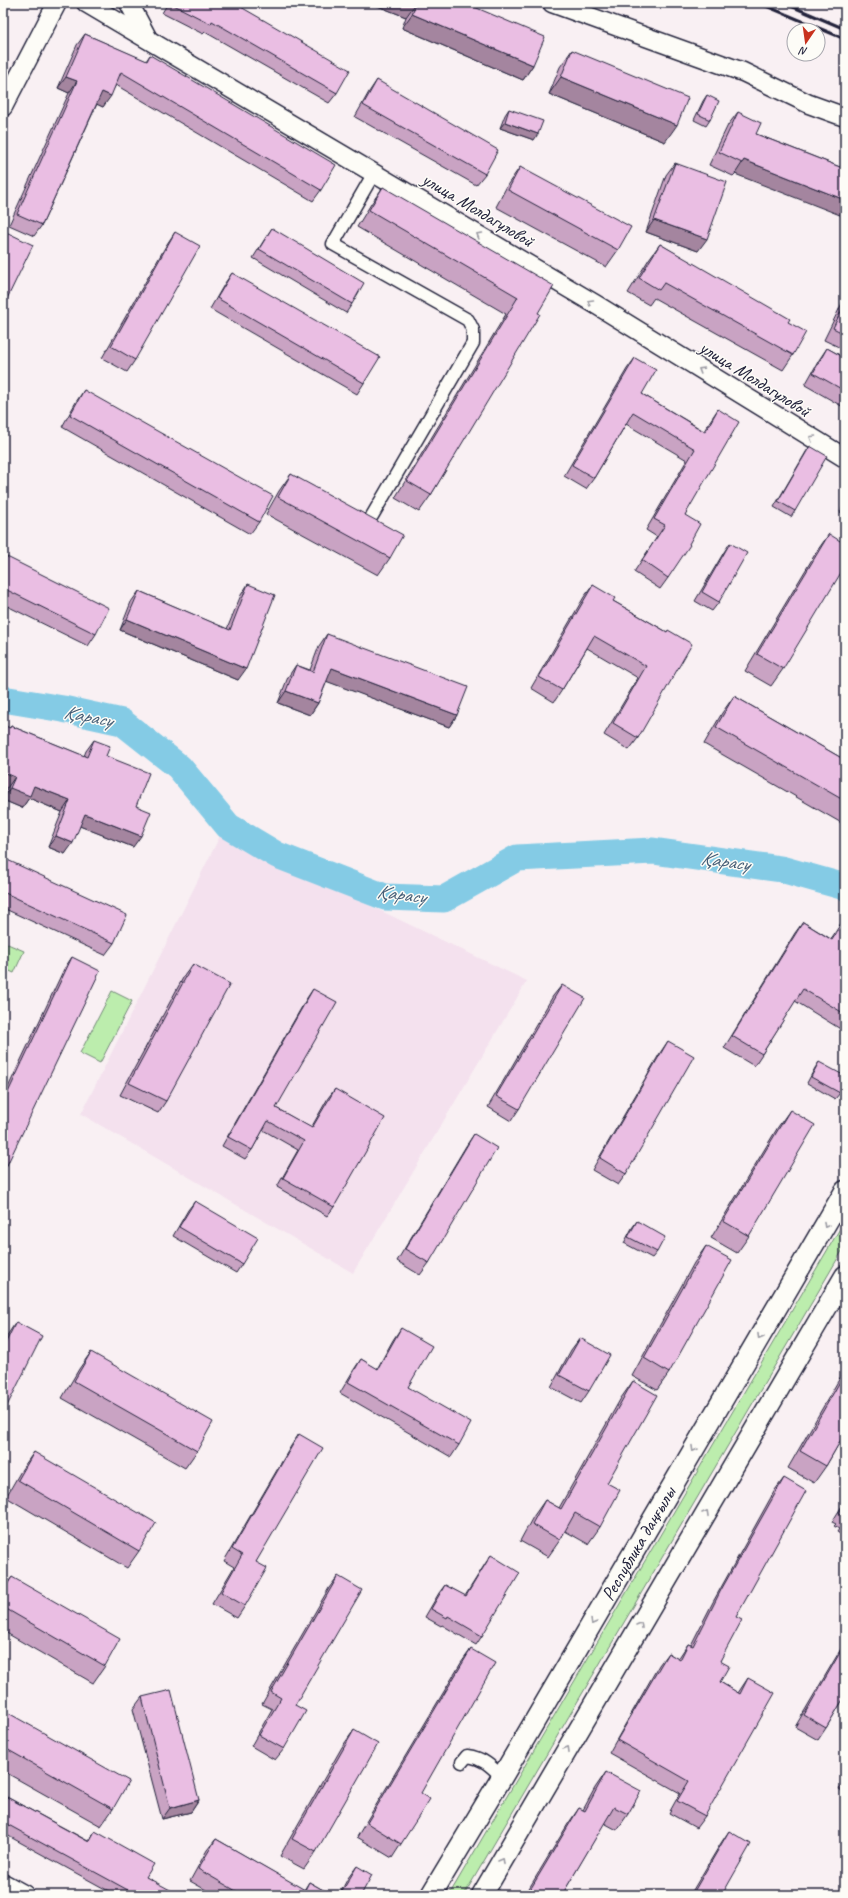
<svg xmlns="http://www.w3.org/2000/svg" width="848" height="1898" font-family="Caveat,sans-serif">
	<rect width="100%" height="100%" fill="#f9f0f3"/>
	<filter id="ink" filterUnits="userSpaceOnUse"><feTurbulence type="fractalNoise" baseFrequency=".025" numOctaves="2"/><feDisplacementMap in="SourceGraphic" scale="8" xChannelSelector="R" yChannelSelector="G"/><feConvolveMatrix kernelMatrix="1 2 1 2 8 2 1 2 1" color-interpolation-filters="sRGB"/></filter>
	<g filter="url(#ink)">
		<path fill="#f4e1ee" d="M221,834L527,981L353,1273L81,1114Z"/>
		<g fill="#bcedad" stroke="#6f8874">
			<path d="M3,942L24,951L14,973L3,968Z"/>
			<path d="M112,991L132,1001L100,1063L80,1053Z"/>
			<path d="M845,1220V1246L464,1895H449Z"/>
		</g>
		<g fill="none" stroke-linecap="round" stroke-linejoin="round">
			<path stroke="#84cbe5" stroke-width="27" d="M3,699L63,709L122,722L179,767L228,826L277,855L385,897L444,899L517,858L653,851L781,869L845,887"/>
			<defs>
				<g id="street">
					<path d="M372,516L473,343V330L468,320L333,244L374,173"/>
					<path d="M462,1762L467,1756C483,1758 491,1766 502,1777"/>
				</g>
				<g id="secondary">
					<path d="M86,3L595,304L845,458"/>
					<path d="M129,3L148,39"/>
					<path d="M552,3L743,72L809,104L845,117"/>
					<path d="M3,107L57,3"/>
					<path d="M3,1883L25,1895"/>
				</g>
				<g id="primary">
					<path id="s1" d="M431,1895L502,1777L845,1191"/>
					<path d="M482,1895L845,1276"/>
				</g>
			</defs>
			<use href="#street" stroke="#22223b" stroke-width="15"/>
			<use href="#secondary" stroke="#22223b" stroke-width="21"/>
			<use href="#primary" stroke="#22223b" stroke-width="23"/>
			<use href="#street" stroke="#fdfcf7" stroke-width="12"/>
			<use href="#secondary" stroke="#fdfcf7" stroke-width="18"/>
			<use href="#primary" stroke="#fdfcf7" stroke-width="20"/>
			<g stroke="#22223b" stroke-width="3">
				<path d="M759,3L845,39"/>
				<path d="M784,3L845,29"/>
			</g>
		</g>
		<g fill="#c9a3c3" stroke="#22223b">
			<path d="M168,3H234L337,93L329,103L205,32L203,34L162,13Z"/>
			<path d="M370,3H465L533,65L523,80L402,28L406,17Z"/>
			<path d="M85,34L146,61L150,55L321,190L313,201L116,85L103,107L97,104L42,225L34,236L9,225L69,93L58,88L77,45Z"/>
			<path d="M572,50L665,142L549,94L560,67Z"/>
			<path d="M377,80L485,174L476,185L355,117L369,92Z"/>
			<path d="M707,95L710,120L706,126L694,120L703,101Z"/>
			<path d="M509,109L534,140L500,128L505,115Z"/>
			<path d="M738,112L756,134L845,169L735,174L733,176L709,165L728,125Z"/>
			<path d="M675,163L698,251L646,232L666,175Z"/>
			<path d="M520,167L618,250L606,267L496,207L508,184Z"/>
			<path d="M383,187L538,313L431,495L419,512L395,498L506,314L357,227L371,204Z"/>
			<path d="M272,228L352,304L346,313L253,258L266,237Z"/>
			<path d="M175,232L135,360L127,372L102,358L167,244Z"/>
			<path d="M660,244L788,322L793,355L783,370L654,298L649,305L628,293L649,259Z"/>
			<path d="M232,273L364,383L357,394L210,309L225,283Z"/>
			<path d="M845,297V350L824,340Z"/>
			<path d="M827,348L845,358V408L805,385L819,360Z"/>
			<path d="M635,358L642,394L704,431L710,421L718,409L685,515L668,578L660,589L634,572L657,537L646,530L687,460L626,424L594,478L586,489L564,476L627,369Z"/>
			<path d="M84,390L259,522L250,534L62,427L76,402Z"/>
			<path d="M810,446L795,511L791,517L774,507L806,452Z"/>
			<path d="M291,474L390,558L378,575L266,514L279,491Z"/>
			<path d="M845,503V515L840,512Z"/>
			<path d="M829,534L783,669L771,686L745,671L817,551Z"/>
			<path d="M730,543L719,602L712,611L695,601L724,552Z"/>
			<path d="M3,555L96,634L88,646L3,604Z"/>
			<path d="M248,584L238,680L120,630L131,602L139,591L227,629L241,595Z"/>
			<path d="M593,585L613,601L667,632L638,738L629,750L604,735L638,678L587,648L562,690L554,702L531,688L584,597Z"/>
			<path d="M327,634L457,715L449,727L327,681L318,703L310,715L278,703L288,677L296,665L310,670L319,646Z"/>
			<path d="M734,696L845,760V825L704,744L722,713Z"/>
			<path d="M11,726L84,756L86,751L94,740L106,756L136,806L133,847L80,826L65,854L48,847L62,812L29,798L22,808L3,800V798L7,788L9,728Z"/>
			<path d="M3,858L114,943L105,955L3,908Z"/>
			<path d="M845,917V1026L842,1030L795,1001L762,1054L754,1066L724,1048L795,933L803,922L831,939Z"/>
			<path d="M72,957L7,1165L3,1171V1098L64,969Z"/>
			<path d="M193,964L166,1101L158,1113L120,1095L184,976Z"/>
			<path d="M562,985L519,1109L511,1121L488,1107L553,996Z"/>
			<path d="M313,989L276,1108L311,1128L328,1098L335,1089L334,1207L327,1216L277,1187L298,1150L263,1130L252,1150L245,1159L222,1146L307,998Z"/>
			<path d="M668,1041L626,1174L618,1185L592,1170L660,1053Z"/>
			<path d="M819,1062L840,1093L835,1099L807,1083L815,1068Z"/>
			<path d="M790,1110L749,1236L737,1253L711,1238L778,1127Z"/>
			<path d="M474,1134L429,1263L420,1275L397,1261L466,1146Z"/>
			<path d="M195,1201L242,1264L236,1273L173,1236L188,1210Z"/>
			<path d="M637,1221L657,1252L652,1258L624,1243L632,1228Z"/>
			<path d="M706,1246L669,1373L657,1390L632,1376L694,1263Z"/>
			<path d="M16,1322L3,1414V1344L8,1334Z"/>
			<path d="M401,1328L408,1387L459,1445L451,1457L340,1393L353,1371L361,1359L377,1369L393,1340Z"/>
			<path d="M580,1338L589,1391L581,1403L551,1387L571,1350Z"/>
			<path d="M91,1352L197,1451L185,1468L62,1398L79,1369Z"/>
			<path d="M845,1369V1433L826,1466L814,1483L788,1468Z"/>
			<path d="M633,1381L607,1483L600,1527L588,1544L565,1531L560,1540L548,1557L520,1541L533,1517L545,1500L559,1508L621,1398Z"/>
			<path d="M299,1434L256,1562L245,1606L237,1618L212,1604L234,1567L224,1561L291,1446Z"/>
			<path d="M34,1452L139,1551L127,1568L6,1497L22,1469Z"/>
			<path d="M784,1478L720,1661V1682L738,1693L748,1678L705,1816L696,1828L669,1813L680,1793L609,1753L659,1665L668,1653L678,1659L688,1644L691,1645L713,1602L775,1490Z"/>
			<path d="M845,1501V1537L837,1532L839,1529L834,1526L836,1524L832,1522Z"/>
			<path d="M491,1555L482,1636L476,1645L442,1625L441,1626L425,1617L439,1593L445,1585L465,1596L485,1564Z"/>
			<path d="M338,1576L295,1705L284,1749L275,1760L251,1746L272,1709L262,1704L329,1588Z"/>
			<path d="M12,1577L105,1666L93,1683L3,1631V1589Z"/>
			<path d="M845,1642V1696L826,1728L818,1740L795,1727Z"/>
			<path d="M471,1649L401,1844L392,1858L357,1837L461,1663Z"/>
			<path d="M142,1697L199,1800L191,1812L162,1819L133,1709Z"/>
			<path d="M3,1710L113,1809L101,1826L3,1771Z"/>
			<path d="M354,1730L316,1852L304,1869L280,1856L342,1747Z"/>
			<path d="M606,1772L628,1814L617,1830L604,1823L562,1895H525L568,1824L579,1808L583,1810L595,1788Z"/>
			<path d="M845,1780V1793L839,1789Z"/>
			<path d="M3,1795L88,1841L95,1831L146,1877L169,1895H116L3,1833Z"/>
			<path d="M729,1831L722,1895H690L721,1843Z"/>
			<path d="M216,1839L304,1890L309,1882L332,1895H215L190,1881L207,1850Z"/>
			<path d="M357,1866L361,1895H339L348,1878Z"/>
		</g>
		<g fill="#a4859f" stroke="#22223b">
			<path d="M370,3H416L406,17Z"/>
			<path d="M412,14L533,65L523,80L402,28Z"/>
			<path d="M66,77L77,81L69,93L58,88Z"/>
			<path d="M561,77L677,125L665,142L549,94Z"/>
			<path d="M102,92L111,96L103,107L94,103Z"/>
			<path d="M505,122L538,134L534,140L500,128Z"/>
			<path d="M744,160L845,200V217L735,174Z"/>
			<path d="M654,220L707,239L698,251L646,232Z"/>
			<path d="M127,619L246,669L238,680L120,630Z"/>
			<path d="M332,668L457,715L449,727L323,680Z"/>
			<path d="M286,691L318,703L310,715L278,703Z"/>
			<path d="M3,772L15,777L7,788L3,787Z"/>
			<path d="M34,786L70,800L62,812L29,798L22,808L3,800V799L10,788Z"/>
			<path d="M85,814L141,836L133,847L77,825Z"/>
			<path d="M56,836L73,843L65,854L48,847Z"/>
			<path d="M199,1800L191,1812L162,1819L170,1808Z"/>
		</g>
		<g fill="#eabee3" stroke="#22223b">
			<path d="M170,3H234L350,70L337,93L212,21L211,24Z"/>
			<path d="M416,3H465L545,37L533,65L412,14Z"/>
			<path d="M85,34L147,61L150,55L336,165L321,190L121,72L111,96L102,92L42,225L17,214L77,81L66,77Z"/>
			<path d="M572,50L688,98L677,125L561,77Z"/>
			<path d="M377,80L498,150L485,174L363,105Z"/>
			<path d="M707,95L719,101L710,120L698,114Z"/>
			<path d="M509,109L543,121L538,134L505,122Z"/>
			<path d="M738,112L761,123L756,134L845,169V200L744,160L742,163L719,152Z"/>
			<path d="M675,163L727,182L707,239L654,220Z"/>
			<path d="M520,167L631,227L618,250L508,190Z"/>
			<path d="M383,187L554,286L538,313L540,314L431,495L407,481L518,297L369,210Z"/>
			<path d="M272,228L364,283L352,304L259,249Z"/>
			<path d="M6,232L33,245L3,307V237Z"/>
			<path d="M175,232L200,246L135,360L111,346Z"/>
			<path d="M660,244L790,319L788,322L806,332L793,355L664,283L659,290L639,278Z"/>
			<path d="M232,273L380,357L364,383L217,298Z"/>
			<path d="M845,303V334L833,328Z"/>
			<path d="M827,348L845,358V391L813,373Z"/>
			<path d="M635,358L656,370L642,394L705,432L718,409L739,422L685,515L700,524L689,544L690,545L668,578L642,560L665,525L654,519L695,449L633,412L594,478L572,465Z"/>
			<path d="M84,390L273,496L259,522L70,415Z"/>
			<path d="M810,446L827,456L795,511L778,501Z"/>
			<path d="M291,474L403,535L390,558L278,497Z"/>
			<path d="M829,534L845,544V566L783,669L757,654Z"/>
			<path d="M730,543L747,553L719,602L702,592Z"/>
			<path d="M3,555L109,608L96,634L3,588Z"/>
			<path d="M248,584L275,595L246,669L127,619L139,591L230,630Z"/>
			<path d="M593,585L615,598L613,601L667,632L668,630L692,644L638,738L613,723L646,666L594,636L562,690L539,677Z"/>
			<path d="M327,634L468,687L457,715L332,668L318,703L286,691L296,665L313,672Z"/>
			<path d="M734,696L845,760V801L716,727Z"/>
			<path d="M3,725L10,728L11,726L87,757L94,740L110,746L106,756L149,773L136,806L151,812L141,836L85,814L73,843L56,836L70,800L34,786L30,796L10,788L15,777L3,772Z"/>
			<path d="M3,858L127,915L114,943L3,892Z"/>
			<path d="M845,919V1014L803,989L762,1054L732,1036L803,922L832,940Z"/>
			<path d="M72,957L100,971L7,1165L3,1163V1103Z"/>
			<path d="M193,964L230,984L166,1101L129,1083Z"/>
			<path d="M562,985L585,998L519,1109L496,1096Z"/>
			<path d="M313,989L337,1002L276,1108L312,1128L335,1089L385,1118L334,1207L283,1178L304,1141L268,1121L252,1150L228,1137Z"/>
			<path d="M668,1041L694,1056L626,1174L600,1158Z"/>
			<path d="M819,1062L845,1076V1083L840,1093L811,1077Z"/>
			<path d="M790,1110L815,1125L749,1236L723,1221Z"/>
			<path d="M474,1134L497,1148L429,1263L405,1249Z"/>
			<path d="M195,1201L258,1238L242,1264L179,1227Z"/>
			<path d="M637,1221L665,1237L657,1252L628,1237Z"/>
			<path d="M706,1246L732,1260L669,1373L644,1358Z"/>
			<path d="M16,1322L42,1336L3,1414V1348Z"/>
			<path d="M401,1328L432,1346L408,1387L471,1423L459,1445L348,1382L361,1359L378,1369Z"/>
			<path d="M580,1338L610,1355L589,1391L559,1375Z"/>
			<path d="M91,1352L213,1422L197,1451L74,1381Z"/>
			<path d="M845,1373V1433L826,1466L800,1451Z"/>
			<path d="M633,1381L657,1395L607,1483L620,1490L600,1527L575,1513L560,1540L532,1524L545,1500L561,1509Z"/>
			<path d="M299,1434L323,1448L256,1562L267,1568L245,1606L221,1592L242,1555L232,1549Z"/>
			<path d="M34,1452L156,1523L139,1551L18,1480Z"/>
			<path d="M784,1478L806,1491L736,1617L742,1620L720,1661L729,1666L720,1682L740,1694L748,1678L775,1693L705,1816L677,1801L689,1781L617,1740L668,1653L680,1660L688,1644L693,1646L721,1590Z"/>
			<path d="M845,1502V1520L841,1517L843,1515L839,1513Z"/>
			<path d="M491,1555L520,1573L482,1636L448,1616L447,1618L431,1609L445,1585L466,1596Z"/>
			<path d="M338,1576L362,1590L295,1705L306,1711L284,1749L259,1735L281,1698L271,1692Z"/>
			<path d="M12,1577L120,1639L105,1666L3,1607V1591Z"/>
			<path d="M845,1644V1696L826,1728L804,1715Z"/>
			<path d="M471,1649L495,1663L421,1793L430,1799L401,1844L367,1823Z"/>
			<path d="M171,1690L199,1800L170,1808L142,1697Z"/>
			<path d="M3,1710L129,1781L113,1809L3,1747Z"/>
			<path d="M354,1730L378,1744L316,1852L292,1839Z"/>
			<path d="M606,1772L641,1791L628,1814L614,1807L562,1895H527L579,1808L585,1811Z"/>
			<path d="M3,1795L89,1842L95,1831L154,1864L146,1877L172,1891L169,1895H137L3,1822Z"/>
			<path d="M729,1831L751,1844L722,1895H692Z"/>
			<path d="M216,1839L305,1890L309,1882L332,1895H243L198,1869Z"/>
			<path d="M357,1866L372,1875L361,1895H340Z"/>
		</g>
		<defs><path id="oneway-chevron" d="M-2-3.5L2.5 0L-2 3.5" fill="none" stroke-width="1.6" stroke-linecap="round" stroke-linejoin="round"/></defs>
		<g stroke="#9a9aa2">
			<use href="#oneway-chevron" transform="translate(479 235) rotate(-149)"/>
			<use href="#oneway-chevron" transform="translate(590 302) rotate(-149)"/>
			<use href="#oneway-chevron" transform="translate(701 370) rotate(-148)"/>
			<use href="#oneway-chevron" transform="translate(812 438) rotate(-149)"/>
			<use href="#oneway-chevron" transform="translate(826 1225) rotate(120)"/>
			<use href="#oneway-chevron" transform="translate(760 1337) rotate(120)"/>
			<use href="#oneway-chevron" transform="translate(694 1449) rotate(120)"/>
			<use href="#oneway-chevron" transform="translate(706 1513) rotate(-60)"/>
			<use href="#oneway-chevron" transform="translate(593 1622) rotate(120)"/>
			<use href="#oneway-chevron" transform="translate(640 1625) rotate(-60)"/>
			<use href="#oneway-chevron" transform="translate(567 1749) rotate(-60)"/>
			<use href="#oneway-chevron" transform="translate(502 1861) rotate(-60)"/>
		</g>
	</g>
	<g text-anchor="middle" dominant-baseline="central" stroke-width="3" stroke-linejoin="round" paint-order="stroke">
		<g font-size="19" fill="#22223b" stroke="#fdfcf7">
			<text transform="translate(478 210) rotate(31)">улица Молдагуловой</text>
			<text transform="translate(755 379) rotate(32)">улица Молдагуловой</text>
			<text stroke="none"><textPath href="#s1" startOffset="408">Республика даңғылы</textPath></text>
		</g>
		<g font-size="20" font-style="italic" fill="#445d76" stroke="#fdfcf7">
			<text transform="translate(88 716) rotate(11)">Қарасу</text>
			<text transform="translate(725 861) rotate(8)">Қарасу</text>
			<text transform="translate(401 894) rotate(7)">Қарасу</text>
		</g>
	</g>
	<rect width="848" height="1898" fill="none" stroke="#fdfcf7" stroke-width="16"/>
	<rect x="8" y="8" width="832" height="1882" fill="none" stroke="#22223b" stroke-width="1.5" filter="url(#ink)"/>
	<g transform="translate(806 42) rotate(193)"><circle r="19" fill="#fdfcf7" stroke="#a5a5ac"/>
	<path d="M0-3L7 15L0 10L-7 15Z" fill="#c8321e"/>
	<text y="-6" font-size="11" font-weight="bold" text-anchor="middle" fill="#22223b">N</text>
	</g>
</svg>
